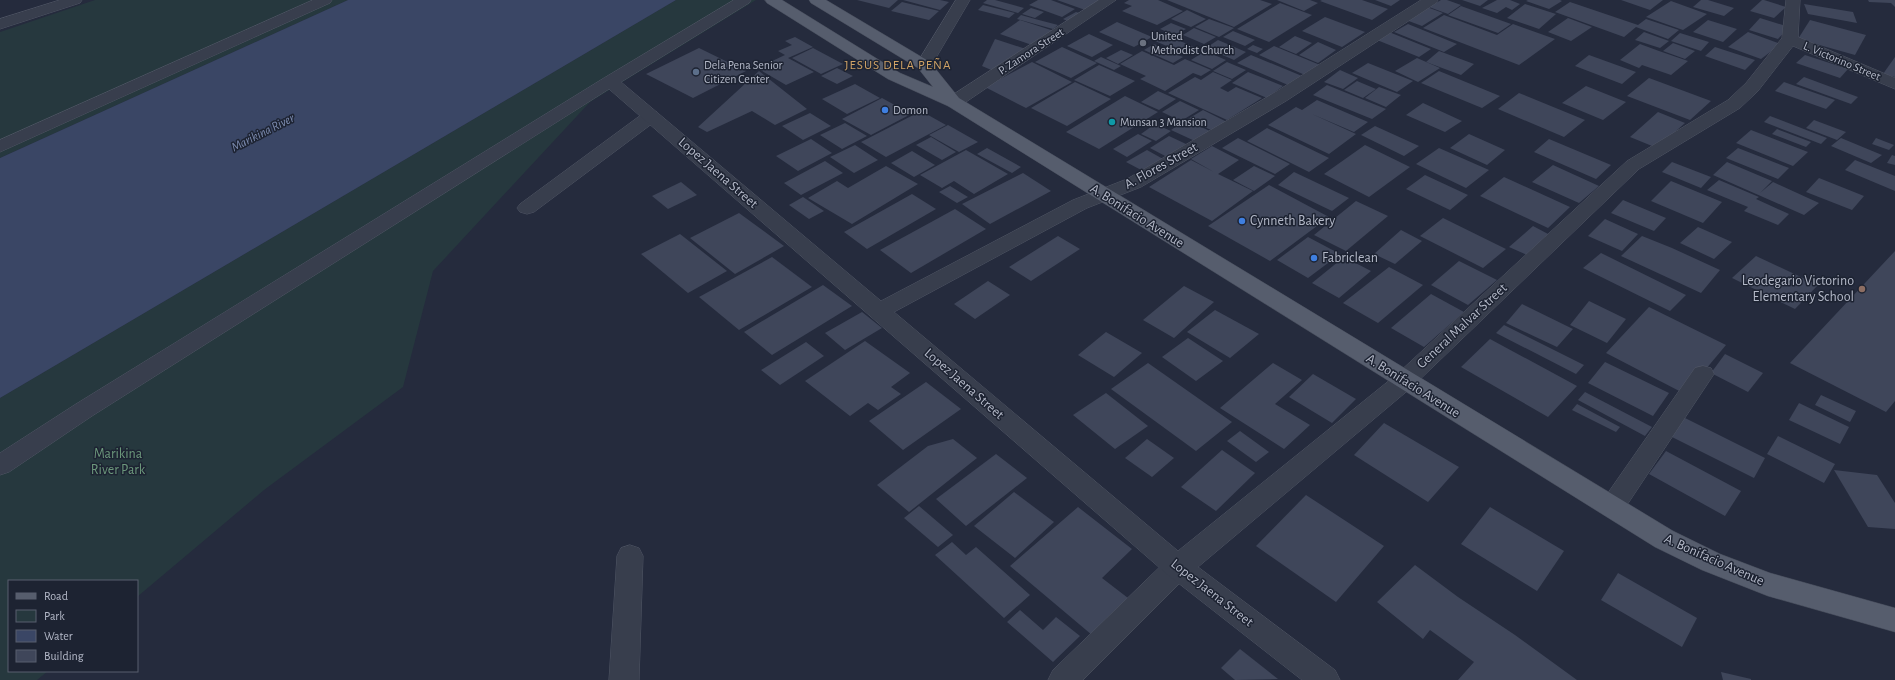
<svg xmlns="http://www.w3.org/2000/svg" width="1895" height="680" font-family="'Alegreya Sans',sans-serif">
	<rect width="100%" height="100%" fill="#252b3d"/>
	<g fill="#26383e">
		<path d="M95,0H348L0,158V32Z"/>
		<path d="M676,0H756L590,102L433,271L403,387L264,490L137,597V581H9V671H48L37,680H0V398Z"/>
	</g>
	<path fill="#3a4665" d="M348,0H676L0,398V158Z"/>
	<g fill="#3f465a">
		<path d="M857,0H898L889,8Z"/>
		<path d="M903,0H940L949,2L940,10Z"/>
		<path d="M987,0H995L1024,8L1018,13L983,3Z"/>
		<path d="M1038,0H1051L1075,9L1062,17L1029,5Z"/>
		<path d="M1057,0H1103L1088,11Z"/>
		<path d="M1129,0H1158L1183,11L1157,25L1122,11L1132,6L1124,3Z"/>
		<path d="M1167,0H1260L1272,4L1234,27Z"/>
		<path d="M1277,0H1310L1318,3L1304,11Z"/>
		<path d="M1322,0H1362L1388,9L1372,20L1320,1Z"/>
		<path d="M1375,0H1400L1391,6Z"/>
		<path d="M1441,0H1447L1461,5L1448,14L1429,7Z"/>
		<path d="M1462,0H1488L1480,6Z"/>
		<path d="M1497,0H1510L1520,4L1512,10L1506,7L1497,13L1482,8Z"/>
		<path d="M1528,0H1560L1562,1L1549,9L1526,1Z"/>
		<path d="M1621,0H1663L1650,10Z"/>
		<path d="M1701,0H1708L1734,8L1724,16L1693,7Z"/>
		<path d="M1762,0H1764L1786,7L1774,18L1750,11Z"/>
		<path d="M1868,0H1895V7L1891,3L1869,2Z"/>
		<path d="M1671,1L1707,14L1683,30L1646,17Z"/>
		<path d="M902,2L939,11L929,20L891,11Z"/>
		<path d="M1570,2L1638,25L1646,19L1679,30L1668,39L1636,27L1624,37L1555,12Z"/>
		<path d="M1280,3L1312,15L1269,42L1237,29Z"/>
		<path d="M1525,4L1556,14L1539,29L1507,18Z"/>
		<path d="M1804,4L1853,12L1857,23L1808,14Z"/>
		<path d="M983,5L1015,13L1009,18L978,10Z"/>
		<path d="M1461,6L1511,24L1498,33L1448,15Z"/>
		<path d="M1427,7L1443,13L1422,26L1406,20Z"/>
		<path d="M1031,8L1044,12L1035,18L1022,14Z"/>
		<path d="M1187,10L1206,19L1191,27L1171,19Z"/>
		<path d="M1076,12L1083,14L1069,22L1063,19Z"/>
		<path d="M1021,15L1035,19L1058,25L1053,29L1017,19Z"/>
		<path d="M1444,15L1497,35L1513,24L1555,39L1519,65L1423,28Z"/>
		<path d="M1325,17L1365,32L1342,47L1302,31Z"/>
		<path d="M1568,18L1592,27L1571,41L1548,32Z"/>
		<path d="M1760,18L1789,27L1778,39L1749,30Z"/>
		<path d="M1209,19L1234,28L1219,37L1195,27Z"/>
		<path d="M1020,20L1054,31L1035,46L1000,34Z"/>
		<path d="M1708,20L1737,29L1723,42L1693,32Z"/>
		<path d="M1810,20L1866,35L1855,55L1798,39Z"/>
		<path d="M1117,22L1152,37L1134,47L1099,32Z"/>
		<path d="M1171,23L1186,29L1175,35L1160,29Z"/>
		<path d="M1408,24L1457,44L1444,52L1394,32Z"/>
		<path d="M1194,28L1216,37L1204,44L1183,35Z"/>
		<path d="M1233,31L1255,40L1245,46L1223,37Z"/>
		<path d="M1389,32L1431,49L1419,57L1377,40Z"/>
		<path d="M1644,32L1669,41L1660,48L1635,40Z"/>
		<path d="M1748,32L1781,44L1761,59L1728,47Z"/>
		<path d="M1680,33L1709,42L1701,51L1671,41Z"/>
		<path d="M1089,34L1113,45L1092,57L1067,46Z"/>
		<path d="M1166,35L1199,49L1188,55L1155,41Z"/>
		<path d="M1295,36L1312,43L1296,54L1279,47Z"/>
		<path d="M795,37L813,47L788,58L814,72L786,85L757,68L785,55L778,51L792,45L785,41Z"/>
		<path d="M995,39L1029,50L996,72L982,66Z"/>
		<path d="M1218,40L1246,52L1234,60L1206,48Z"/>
		<path d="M1318,42L1336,50L1318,63L1299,55Z"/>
		<path d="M1673,43L1695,51L1685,59L1663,51Z"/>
		<path d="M1154,44L1183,57L1173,63L1144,50Z"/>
		<path d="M1640,44L1659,51L1688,61L1671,75L1642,65L1639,68L1620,60Z"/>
		<path d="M1253,45L1263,49L1257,53L1247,49Z"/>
		<path d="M1274,46L1320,65L1305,75L1259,55Z"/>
		<path d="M1062,47L1097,63L1071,78L1035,62Z"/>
		<path d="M1715,47L1755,60L1745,70L1705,56Z"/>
		<path d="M699,48L746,71L693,98L646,74Z"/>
		<path d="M813,48L843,64L821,74L792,58Z"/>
		<path d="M1121,50L1133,55L1118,64L1106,58Z"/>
		<path d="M1142,51L1174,65L1185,59L1211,70L1201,76L1193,73L1165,91L1140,79L1146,76L1120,64Z"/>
		<path d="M1205,51L1226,60L1212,69L1191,60Z"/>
		<path d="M1439,51L1474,64L1461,75L1426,62Z"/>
		<path d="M1251,55L1302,76L1288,85L1237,63Z"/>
		<path d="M1589,55L1636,72L1622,84L1575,66Z"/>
		<path d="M1805,55L1848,69L1840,78L1796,63Z"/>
		<path d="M1101,57L1121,66L1114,70L1094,61Z"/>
		<path d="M1895,57V77L1883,74Z"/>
		<path d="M1417,58L1440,68L1418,82L1395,71Z"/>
		<path d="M1032,62L1072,82L1026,108L985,87Z"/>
		<path d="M1227,62L1246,70L1232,79L1213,71Z"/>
		<path d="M1368,63L1413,81L1397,92L1352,73Z"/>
		<path d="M1099,65L1135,81L1110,96L1074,80Z"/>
		<path d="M837,68L853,76L837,84L821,76Z"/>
		<path d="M1340,70L1358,78L1343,89L1324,82Z"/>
		<path d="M759,71L807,109L775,125L752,111L707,132L698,127Z"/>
		<path d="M1439,71L1500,96L1482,108L1421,83Z"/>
		<path d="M1213,72L1232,80L1220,88L1228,92L1236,87L1262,98L1227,120L1168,93L1195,77L1201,80Z"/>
		<path d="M1248,72L1283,86L1267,98L1232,83Z"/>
		<path d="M1804,77L1858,97L1851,104L1796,84Z"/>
		<path d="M1649,78L1711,101L1690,120L1627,96Z"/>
		<path d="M1357,81L1376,89L1363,98L1344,90Z"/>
		<path d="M1075,82L1111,99L1067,126L1031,108Z"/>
		<path d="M1784,82L1835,100L1826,109L1775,91Z"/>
		<path d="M855,84L880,98L847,114L822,99Z"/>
		<path d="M1327,85L1386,109L1372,119L1313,95Z"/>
		<path d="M1586,86L1626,102L1603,120L1562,103Z"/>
		<path d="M1379,87L1401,95L1386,107L1365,98Z"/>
		<path d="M1158,91L1176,99L1159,110L1141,102Z"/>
		<path d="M1519,93L1585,120L1564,137L1498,109Z"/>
		<path d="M1125,96L1158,112L1099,149L1066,132Z"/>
		<path d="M882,98L911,114L871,135L842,119Z"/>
		<path d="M1317,100L1368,122L1354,132L1312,114L1356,134L1329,154L1268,125L1296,107L1302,110Z"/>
		<path d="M1180,101L1199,110L1181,121L1162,112Z"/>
		<path d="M1423,103L1462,121L1445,132L1406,115Z"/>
		<path d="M1203,110L1227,122L1213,131L1188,119Z"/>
		<path d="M921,111L946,125L886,157L861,142Z"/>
		<path d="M1658,112L1685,123L1657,148L1630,137Z"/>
		<path d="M810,113L831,126L803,140L782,126Z"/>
		<path d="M1770,116L1827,138L1821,144L1764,122Z"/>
		<path d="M1186,120L1212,132L1197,142L1171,130Z"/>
		<path d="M1814,120L1846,132L1837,140L1806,128Z"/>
		<path d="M845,123L867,136L842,149L820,135Z"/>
		<path d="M1155,124L1171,131L1156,141L1141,134Z"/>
		<path d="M948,125L978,142L959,152L929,135Z"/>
		<path d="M1375,126L1419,146L1404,156L1361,135Z"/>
		<path d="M1267,128L1329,158L1309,172L1247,141Z"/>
		<path d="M1777,129L1811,142L1806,147L1772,134Z"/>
		<path d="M1751,130L1808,152L1793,166L1736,143Z"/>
		<path d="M1138,134L1152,141L1127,157L1113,149Z"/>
		<path d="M1469,134L1505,150L1487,165L1450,148Z"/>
		<path d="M1169,136L1186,144L1167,157L1150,148Z"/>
		<path d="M931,137L956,152L942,160L916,145Z"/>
		<path d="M1238,138L1290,164L1275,174L1222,148Z"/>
		<path d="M1841,138L1882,155L1871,163L1831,146Z"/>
		<path d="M1876,138L1894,145L1889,150L1872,144Z"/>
		<path d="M811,139L832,153L798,171L776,156Z"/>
		<path d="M1549,139L1611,165L1596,179L1534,152Z"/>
		<path d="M855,145L878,160L854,173L830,157Z"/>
		<path d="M1365,145L1410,167L1369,197L1324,174Z"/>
		<path d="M1212,146L1239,160L1218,174L1253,191L1212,221L1149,187L1191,160L1214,172L1191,159Z"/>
		<path d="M987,148L1021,167L1012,173L977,154Z"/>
		<path d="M1439,148L1489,170L1466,188L1416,164Z"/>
		<path d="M1738,148L1789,168L1778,179L1726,158Z"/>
		<path d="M966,150L1008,174L974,194L954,181L942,188L920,175Z"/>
		<path d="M1147,150L1163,159L1143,171L1126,162Z"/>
		<path d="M912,151L935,165L914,177L891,163Z"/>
		<path d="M1892,155L1895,156V165L1887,163Z"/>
		<path d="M1855,160L1895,176V191L1845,170Z"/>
		<path d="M825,161L843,173L801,195L784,183Z"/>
		<path d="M1672,162L1711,177L1701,188L1662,172Z"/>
		<path d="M1727,162L1772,181L1760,193L1773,182L1819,203L1804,215L1713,175Z"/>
		<path d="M1553,165L1599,186L1579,203L1532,182Z"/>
		<path d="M886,166L918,184L852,224L808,198L837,181L848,188Z"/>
		<path d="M1254,166L1275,176L1254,191L1233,180Z"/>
		<path d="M1294,172L1349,198L1332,211L1278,185Z"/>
		<path d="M1023,173L1051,191L990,224L962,204Z"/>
		<path d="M1425,175L1468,195L1450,210L1406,189Z"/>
		<path d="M1504,177L1570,207L1548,228L1480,196Z"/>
		<path d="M1819,178L1864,196L1852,210L1806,192Z"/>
		<path d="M1719,180L1759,197L1756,199L1789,214L1778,225L1744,211L1748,207L1707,190Z"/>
		<path d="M1671,181L1722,202L1703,223L1651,201Z"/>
		<path d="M681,182L697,195L668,209L652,196Z"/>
		<path d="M1269,185L1329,217L1270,261L1208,226Z"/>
		<path d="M950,186L968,197L957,203L939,192Z"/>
		<path d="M912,194L936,209L867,249L844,232Z"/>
		<path d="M803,197L824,211L809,219L789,205Z"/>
		<path d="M1623,200L1666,218L1654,231L1611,213Z"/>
		<path d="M1356,201L1388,216L1346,251L1314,235Z"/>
		<path d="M955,209L986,229L911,273L880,250Z"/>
		<path d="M739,213L784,246L735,274L690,238Z"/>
		<path d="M1443,218L1506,249L1483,268L1420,236Z"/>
		<path d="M1605,219L1638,234L1622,251L1588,236Z"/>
		<path d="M1533,226L1550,235L1527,255L1509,247Z"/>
		<path d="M1698,227L1732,242L1714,259L1680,243Z"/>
		<path d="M1401,230L1422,241L1395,264L1374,254Z"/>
		<path d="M680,234L727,271L688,293L641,254Z"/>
		<path d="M1058,236L1080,249L1031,281L1009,267Z"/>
		<path d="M1642,236L1672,248L1720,270L1701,293L1621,256Z"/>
		<path d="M1308,237L1340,254L1308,278L1277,260Z"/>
		<path d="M1895,251V401L1886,412L1790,363Z"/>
		<path d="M1601,253L1686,295L1670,311L1583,268Z"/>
		<path d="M1756,256L1818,285L1795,309L1732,278Z"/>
		<path d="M772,257L812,287L739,330L699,297Z"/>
		<path d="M1344,257L1371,271L1339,298L1312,283Z"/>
		<path d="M1459,261L1497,280L1468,305L1431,285Z"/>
		<path d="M1389,267L1423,285L1378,323L1343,303Z"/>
		<path d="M988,281L1010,295L975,319L954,304Z"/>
		<path d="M823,285L852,306L772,355L744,332Z"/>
		<path d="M1184,286L1214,302L1174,338L1143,320Z"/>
		<path d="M1431,294L1464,312L1424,347L1391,328Z"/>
		<path d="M1589,301L1626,319L1607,343L1570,325Z"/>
		<path d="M1522,304L1573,329L1557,347L1506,323Z"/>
		<path d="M1649,307L1726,345L1685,394L1606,353Z"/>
		<path d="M1215,310L1259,334L1230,358L1187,332Z"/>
		<path d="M862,312L882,328L845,350L825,333Z"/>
		<path d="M1504,325L1584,365L1576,374L1496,333Z"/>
		<path d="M1106,332L1142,353L1114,377L1078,355Z"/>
		<path d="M1188,338L1223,361L1196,381L1162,357Z"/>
		<path d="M1490,339L1577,386L1548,417L1461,367Z"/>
		<path d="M865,341L910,373L891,387L901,394L878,410L868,403L850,416L805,381Z"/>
		<path d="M806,342L824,356L780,385L761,370Z"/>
		<path d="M1725,354L1763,373L1748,392L1711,373Z"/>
		<path d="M1605,362L1669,393L1653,416L1588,383Z"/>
		<path d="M1148,363L1232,422L1196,451L1111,389Z"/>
		<path d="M1273,363L1302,380L1275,404L1310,425L1284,449L1220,408Z"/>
		<path d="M1313,374L1356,399L1332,423L1289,397Z"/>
		<path d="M926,382L961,409L903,450L869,421Z"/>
		<path d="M1585,392L1652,427L1645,436L1578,400Z"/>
		<path d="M1106,393L1148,426L1115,449L1073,415Z"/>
		<path d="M1821,395L1856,411L1850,422L1815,405Z"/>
		<path d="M1799,403L1849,427L1840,444L1789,420Z"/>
		<path d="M1577,404L1620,427L1616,432L1572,410Z"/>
		<path d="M1683,417L1765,458L1754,478L1670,436Z"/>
		<path d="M1384,423L1459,467L1428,502L1354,455Z"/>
		<path d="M1240,431L1269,452L1256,462L1227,441Z"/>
		<path d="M1778,436L1835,464L1824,483L1767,454Z"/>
		<path d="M953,439L977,458L909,512L877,485L928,446Z"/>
		<path d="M1147,439L1174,458L1152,477L1125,458Z"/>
		<path d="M1222,450L1255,473L1216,511L1181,487Z"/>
		<path d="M1666,451L1741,491L1725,516L1649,474Z"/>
		<path d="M996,454L1027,478L966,526L936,499Z"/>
		<path d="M1834,470L1877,475L1895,503V529L1868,527Z"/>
		<path d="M1014,492L1054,522L1015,558L974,526Z"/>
		<path d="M1306,495L1384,546L1336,602L1256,546Z"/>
		<path d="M919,506L953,535L938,547L904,518Z"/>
		<path d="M1078,507L1132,549L1102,578L1128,598L1092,635L1010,566Z"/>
		<path d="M1490,507L1564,551L1537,591L1461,544Z"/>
		<path d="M952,542L966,555L976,547L1030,595L1004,618L935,555Z"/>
		<path d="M1415,565L1458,597L1515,635L1577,680H1458L1474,662L1430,630L1423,639L1377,602Z"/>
		<path d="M1618,573L1697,618L1682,647L1601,600Z"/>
		<path d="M1020,610L1043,630L1056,617L1080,636L1053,662L1007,622Z"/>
		<path d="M1240,649L1278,679L1235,680L1221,668Z"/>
		<path d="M1721,672L1751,679V680H1723Z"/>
	</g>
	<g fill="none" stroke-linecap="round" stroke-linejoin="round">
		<defs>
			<g id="lane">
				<path d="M651,111L657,112L660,116L657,120L534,212L527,214L520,212L517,208L520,204L645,112Z"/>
				<path d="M630,545L639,548L643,556L639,680H609L617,556L621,548Z"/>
				<path d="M1178,556L1188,559L1191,567L1188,575L1083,680H1048L1053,670L1168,559Z"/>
			</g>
			<g id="street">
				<path d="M60,0H82L80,3L0,29V19Z"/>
				<path d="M313,0H332L330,3L0,152V140Z"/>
				<path d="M734,0H751L749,3L621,82L881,301L1073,200L1127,179L1274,93L1421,0H1438L1436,3L1286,101L1141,187L1087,208L894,312L1178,551L1396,375L1627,161L1728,100L1746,83L1782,38L1786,0H1800L1798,37L1895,78V89L1793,46L1758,91L1740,108L1639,169L1412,387L1198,567L1335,670L1340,680H1302L1168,575L609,89L92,416L9,472L0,475V453L76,404L604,78Z"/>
				<path d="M956,0H970L930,68L924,70L918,68L916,65Z"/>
				<path d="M1099,0H1116L960,106L954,107L948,106L946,102L948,98Z"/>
				<path d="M1703,366L1711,368L1714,374L1621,514L1612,517L1603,514L1599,507L1603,500L1695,368Z"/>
			</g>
			<path id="primary" d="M765,0H782L900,73L933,87L918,68L811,3L809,0H826L930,62L959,98L1673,531L1720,554L1770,573L1895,608V632L1768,596L1702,570L1655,547L948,106L888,79L767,3Z"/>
		</defs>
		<use href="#lane" stroke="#505665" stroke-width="1"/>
		<use href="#street" stroke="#505665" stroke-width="1"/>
		<use href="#primary" stroke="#414756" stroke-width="1"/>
		<use href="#lane" fill="#383e4d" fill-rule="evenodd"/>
		<use href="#street" fill="#383e4d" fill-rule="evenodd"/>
		<use href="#primary" fill="#565d6d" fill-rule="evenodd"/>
	</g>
	<circle fill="#6b7280" stroke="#1d2332" stroke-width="1.5" cx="1143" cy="43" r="4"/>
	<circle fill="#5c6f8a" stroke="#1d2332" stroke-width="1.5" cx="696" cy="72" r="4"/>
	<g fill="#3f7fe0" stroke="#1d2332" stroke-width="1.5">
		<circle cx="885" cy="110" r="4"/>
		<circle cx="1242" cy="221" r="4"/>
		<circle cx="1314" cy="258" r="4"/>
	</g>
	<circle fill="#0f9aa8" stroke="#1d2332" stroke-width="1.5" cx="1112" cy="122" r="4"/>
	<circle fill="#8d6e63" stroke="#1d2332" stroke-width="1.5" cx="1862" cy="289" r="4"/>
	<g text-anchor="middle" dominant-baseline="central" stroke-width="3" stroke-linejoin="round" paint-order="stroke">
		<g font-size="12" fill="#b4b9c8" stroke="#1d2332" text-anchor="start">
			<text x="1151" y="36">United<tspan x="1151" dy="14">Methodist Church</tspan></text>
			<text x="704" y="65">Dela Pena Senior<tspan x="704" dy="14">Citizen Center</tspan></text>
			<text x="893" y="110">Domon</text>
			<text x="1120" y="122">Munsan 3 Mansion</text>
		</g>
		<g font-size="12" fill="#b4b9c8" stroke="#1d2332">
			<text transform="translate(1031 51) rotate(-33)">P. Zamora Street</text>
			<text transform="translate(1842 61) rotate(23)">L. Victorino Street</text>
		</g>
		<g font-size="13" letter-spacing="1" fill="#d1a366" stroke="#1d2332">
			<text x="898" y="65">JESUS DELA PEÑA</text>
		</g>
		<g font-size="13" font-style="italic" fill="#7c8baf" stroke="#1d2332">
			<text transform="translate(263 133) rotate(-27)">Marikina River</text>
		</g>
		<g font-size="14" fill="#b4b9c8" stroke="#1d2332">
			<text transform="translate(1161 166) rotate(-29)">A. Flores Street</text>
			<text transform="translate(718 173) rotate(41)">Lopez Jaena Street</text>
			<text transform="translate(1137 216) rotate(32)">A. Bonifacio Avenue</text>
			<text transform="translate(1462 326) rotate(-43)">General Malvar Street</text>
			<text transform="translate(964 384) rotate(41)">Lopez Jaena Street</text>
			<text transform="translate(1413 386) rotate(32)">A. Bonifacio Avenue</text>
			<text transform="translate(1714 560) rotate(24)">A. Bonifacio Avenue</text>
			<text transform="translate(1212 593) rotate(38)">Lopez Jaena Street</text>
		</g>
		<g font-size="14" fill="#b4b9c8" stroke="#1d2332" text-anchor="start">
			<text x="1250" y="221">Cynneth Bakery</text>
			<text x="1322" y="258">Fabriclean</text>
			<text x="1854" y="281" text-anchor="end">Leodegario Victorino<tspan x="1854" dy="16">Elementary School</tspan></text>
		</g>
		<g font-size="14" fill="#6c987c" stroke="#1d2332">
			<text x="118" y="454">Marikina<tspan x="118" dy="16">River Park</tspan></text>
		</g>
	</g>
	<rect x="8" y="580" width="130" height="92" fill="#1d2332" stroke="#595f6e"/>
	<rect x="16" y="593" width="20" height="6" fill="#565d6d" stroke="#595f6e"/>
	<text x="44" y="600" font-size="12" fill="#b4b9c8">Road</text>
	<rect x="16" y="610" width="20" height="12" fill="#26383e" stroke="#595f6e"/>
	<text x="44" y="620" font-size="12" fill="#b4b9c8">Park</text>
	<rect x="16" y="630" width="20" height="12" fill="#3a4665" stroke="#595f6e"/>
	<text x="44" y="640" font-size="12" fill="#b4b9c8">Water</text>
	<rect x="16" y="650" width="20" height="12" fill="#3f465a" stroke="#595f6e"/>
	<text x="44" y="660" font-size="12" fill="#b4b9c8">Building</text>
</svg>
